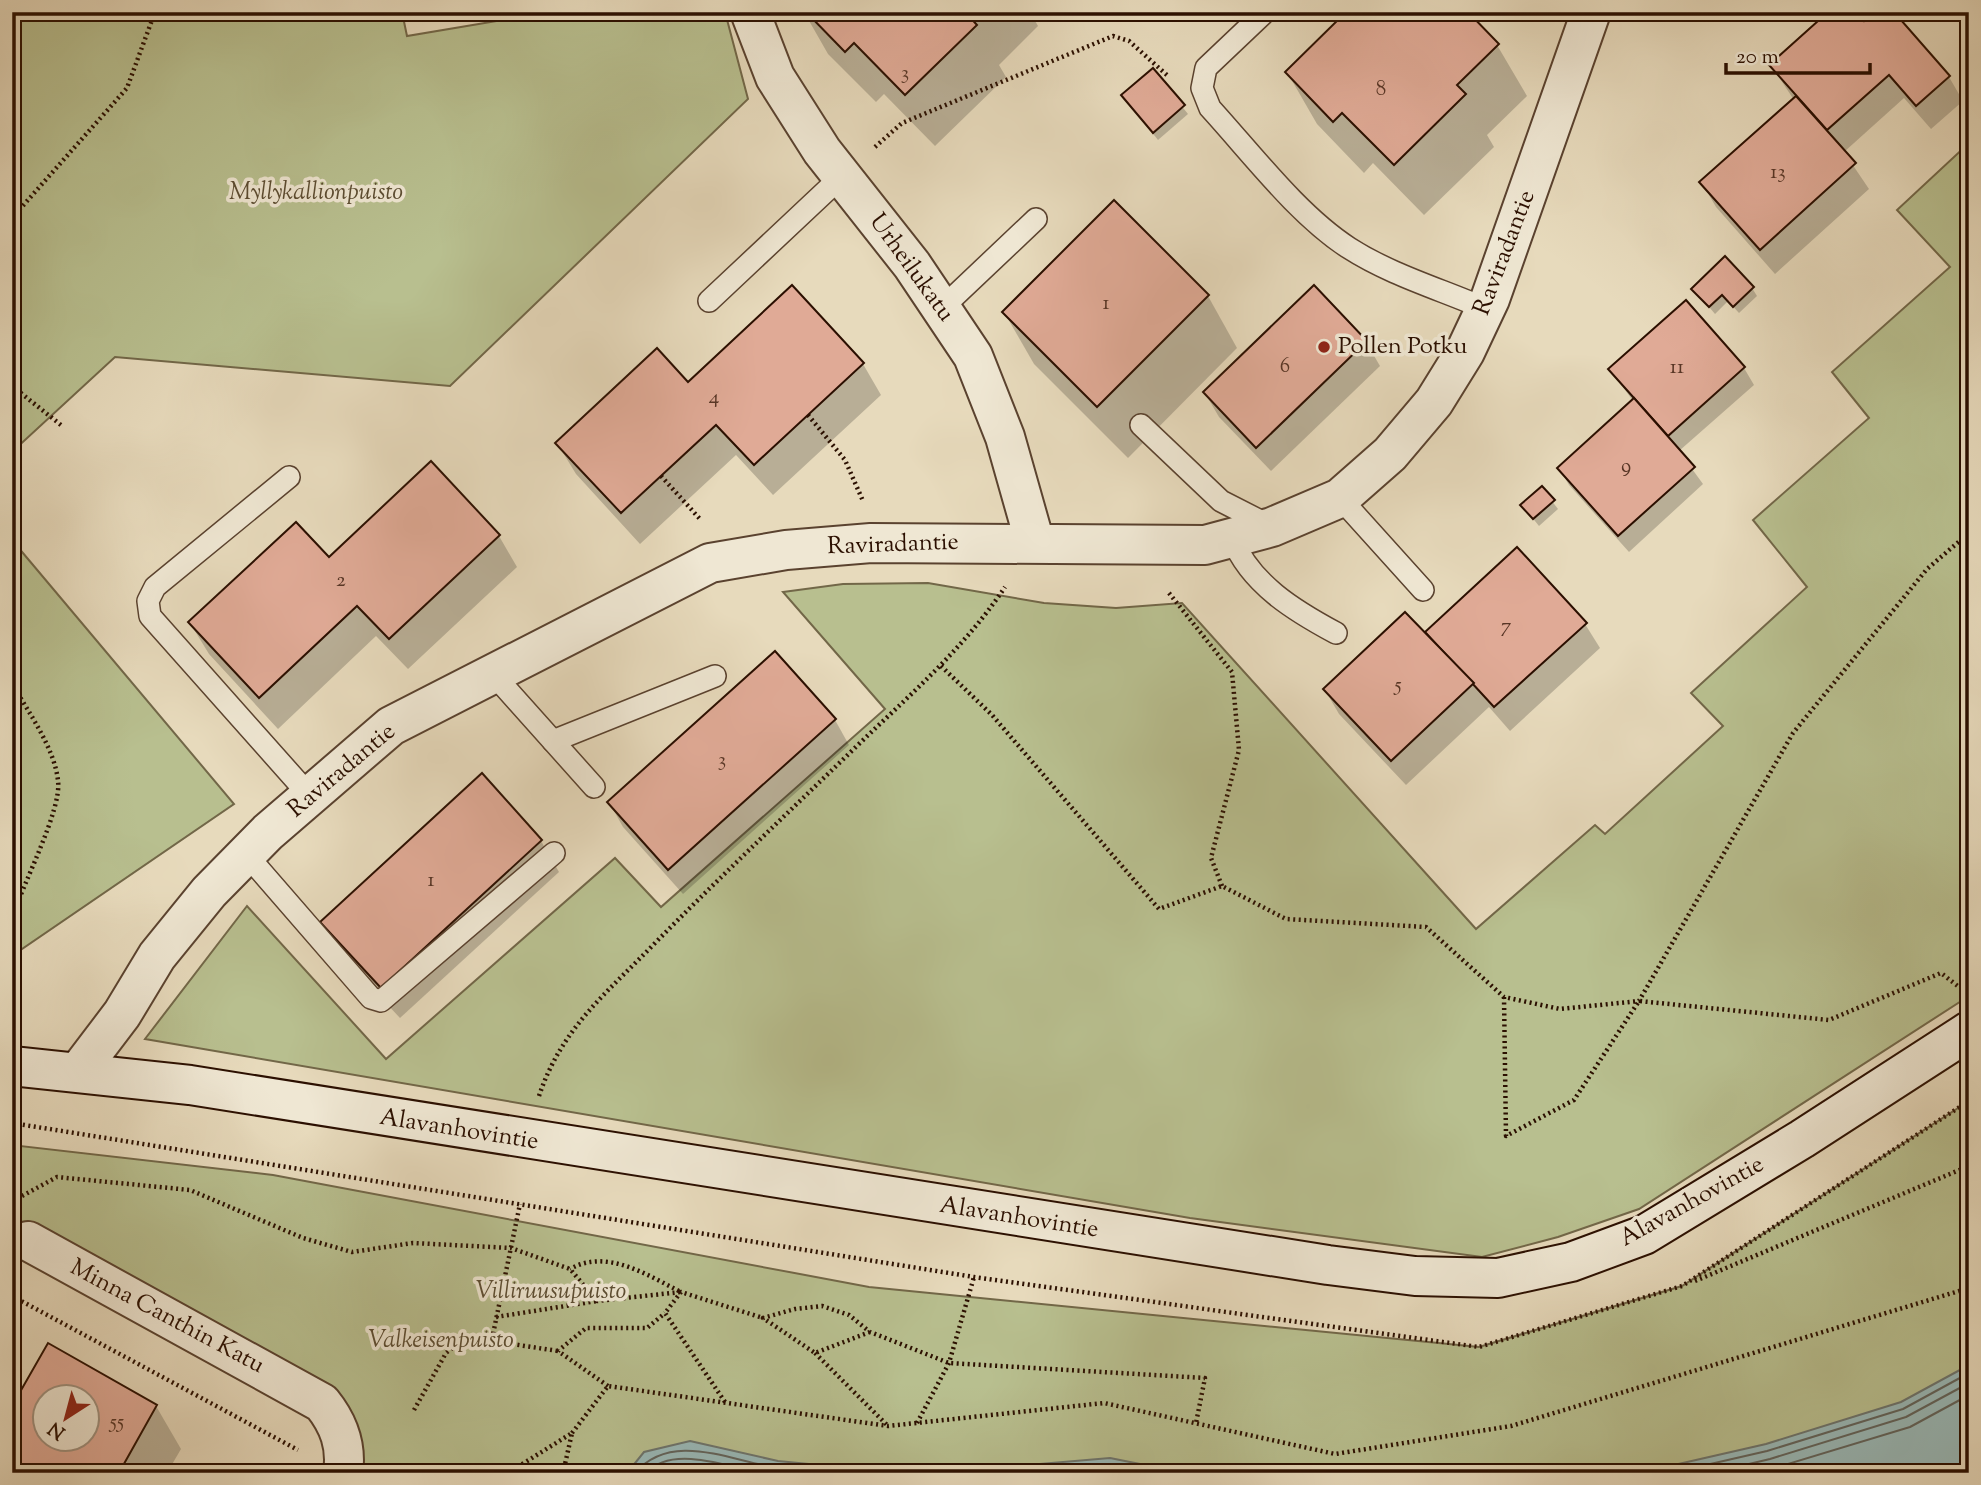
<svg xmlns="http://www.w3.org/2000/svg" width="1981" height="1485" font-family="'Sorts Mill Goudy',serif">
	<rect width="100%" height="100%" fill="#e7dabc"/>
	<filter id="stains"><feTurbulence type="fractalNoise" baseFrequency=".00286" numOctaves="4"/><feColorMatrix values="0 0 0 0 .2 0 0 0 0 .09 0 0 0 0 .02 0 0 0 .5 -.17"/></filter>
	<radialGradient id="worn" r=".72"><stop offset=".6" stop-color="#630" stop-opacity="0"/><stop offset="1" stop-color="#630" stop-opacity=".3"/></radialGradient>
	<g fill="#b8bf8f" stroke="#726748" stroke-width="2">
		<path d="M12,12H402L407,36L550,12H725L748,99L450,386L115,357L12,452Z"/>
		<path d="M1969,143V996L1639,1209L1558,1237L1482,1257L1190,1218L145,1039L247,906L386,1059L615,858L661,907L885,709L783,592L843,584L928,583L1044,603L1116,608L1182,603L1476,929L1595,825L1605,834L1723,726L1691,693L1807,587L1753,520L1869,418L1832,372L1950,267L1897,210Z"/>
		<path d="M12,540L234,804L19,951L12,947Z"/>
		<path d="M1969,1101V1473H343L341,1437L12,1233V1145L273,1175L869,1287L1479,1347L1682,1286Z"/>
	</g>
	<g fill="#99b9b8" stroke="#6d756e" stroke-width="2">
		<path d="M1969,1365V1473H1639L1766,1444L1901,1402Z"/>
		<path d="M690,1441L778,1461L901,1473H627L644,1452Z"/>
		<path d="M1110,1458L1185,1473H936Z"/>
	</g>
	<g fill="#0003" fill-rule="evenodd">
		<path d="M804,12H1030L1038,26L999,65L1006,77L935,146L884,94L876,102L828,54Z"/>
		<path d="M1864,23L1949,77L1963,101L1931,129L1904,98L1844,152L1869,189L1775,274L1716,207L1702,183L1794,100L1771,65Z"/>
		<path d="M1497,45L1527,96L1487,135L1494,147L1424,215L1373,163L1364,173L1317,124L1287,72Z"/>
		<path d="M1153,71L1188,114L1158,140L1123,96Z"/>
		<path d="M1114,203L1208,296L1237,348L1128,458L1034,364L1004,312Z"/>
		<path d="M1752,288L1757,296L1739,313L1728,301L1715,314L1694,289Z"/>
		<path d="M1686,302L1744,368L1754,385L1679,451L1703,484L1629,552L1569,485L1559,468L1633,401L1610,369Z"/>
		<path d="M1366,342L1380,366L1271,471L1219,417L1205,393Z"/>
		<path d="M863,364L881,395L773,495L736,455L640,544L576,474L557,443L688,384Z"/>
		<path d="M1542,488L1558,509L1539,526L1522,505Z"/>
		<path d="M499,536L517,567L408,669L376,636L278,729L209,654L190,623L329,559Z"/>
		<path d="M1517,549L1585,624L1600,648L1510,731L1489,707L1406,785L1339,714L1325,690L1425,635Z"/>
		<path d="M775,654L835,720L849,745L683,894L623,827L609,802Z"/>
		<path d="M541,841L559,872L400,1018L340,954L322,922Z"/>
		<path d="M49,1346L156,1406L181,1449L167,1473H12V1410ZM46,1398H88V1440H46Z"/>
	</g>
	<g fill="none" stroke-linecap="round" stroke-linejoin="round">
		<g stroke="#62645c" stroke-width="2">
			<path d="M635,1473C672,1430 730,1461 777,1468C793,1471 810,1471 826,1473"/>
			<path d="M647,1473C670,1445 728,1466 758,1473"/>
			<path d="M1001,1473L1110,1465L1148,1473"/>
			<path d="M1671,1473L1767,1451L1903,1409L1969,1373"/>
			<path d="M1711,1473L1770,1459L1906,1417L1969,1383"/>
			<path d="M1758,1473L1910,1427L1969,1395"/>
		</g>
	</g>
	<g fill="#e0aa96" stroke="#2b0f00" stroke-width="2" fill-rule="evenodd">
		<path d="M806,12H971L968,15L977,25L905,95L854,43L845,52Z"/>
		<path d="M1346,12H1468L1499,44L1457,85L1466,94L1394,165L1342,113L1333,122L1285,72Z"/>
		<path d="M1828,12H1856L1864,21L1873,12H1894L1950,76L1916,106L1889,75L1827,130L1769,65Z"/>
		<path d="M1153,68L1185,105L1153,133L1121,95Z"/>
		<path d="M1796,96L1856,163L1760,250L1699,182Z"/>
		<path d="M1114,200L1209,295L1097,407L1002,312Z"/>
		<path d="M1725,256L1754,287L1733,307L1722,295L1709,307L1691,289Z"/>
		<path d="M792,285L864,363L754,465L716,425L621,513L555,443L657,348L688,382Z"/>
		<path d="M1314,285L1367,341L1256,448L1203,392Z"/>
		<path d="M1686,300L1745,367L1668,436L1608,369Z"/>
		<path d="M1634,398L1695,467L1618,536L1557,468Z"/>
		<path d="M431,461L500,535L389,639L357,606L259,698L188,622L296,522L329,557Z"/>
		<path d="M1542,486L1555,500L1533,519L1520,505Z"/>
		<path d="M1517,547L1587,623L1494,707L1425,632Z"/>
		<path d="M1405,612L1474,683L1391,761L1323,689Z"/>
		<path d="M775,651L836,719L668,870L607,802Z"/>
		<path d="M482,773L542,840L381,988L320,922Z"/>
		<path d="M48,1343L157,1405L120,1471L123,1473H30L12,1463V1406ZM46,1398H88V1440H46Z"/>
	</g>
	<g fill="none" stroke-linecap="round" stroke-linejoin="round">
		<defs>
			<g id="lane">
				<path d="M1265,12L1206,68L1202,88L1210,108C1252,154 1298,215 1349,248C1391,275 1440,289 1486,309"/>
				<path d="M709,301L842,176"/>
				<path d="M941,309L1036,219"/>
				<path d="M1141,425L1221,501L1270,526"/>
				<path d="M289,477L155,587L148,601L150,616L310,796"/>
				<path d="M1340,498L1423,590"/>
				<path d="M1232,538C1250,584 1295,611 1336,633"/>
				<path d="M494,675L594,787"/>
				<path d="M553,741L715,676"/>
				<path d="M246,854L371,998L381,1001L554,853"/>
			</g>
			<g id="street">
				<path d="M750,12L775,77L822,151L912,265L973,356L1005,437L1035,543"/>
				<path d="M78,1072L122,1014L157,956L209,892L268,832L391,726L710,563L786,550L871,543L1205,545L1272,527L1340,498L1390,454L1434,402L1465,352L1490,299L1591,12"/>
				<path d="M28,1241L322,1403C339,1424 347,1446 343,1473"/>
			</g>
			<path id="secondary" d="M12,1066L190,1085L1328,1265L1415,1276L1498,1278L1571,1262L1644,1235L1802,1139L1969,1031"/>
		</defs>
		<use href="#lane" stroke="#5a422f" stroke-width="24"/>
		<use href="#street" stroke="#5a422f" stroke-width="42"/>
		<use href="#secondary" stroke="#2b0f00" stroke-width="42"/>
		<g stroke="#2b0f00" stroke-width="4.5" stroke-dasharray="2 3.5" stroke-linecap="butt">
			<path d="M875,147L902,123L1113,36L1129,41L1168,76"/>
			<path d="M12,218L127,88L155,12"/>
			<path d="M12,386L61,425"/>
			<path d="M808,415L845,460L863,501"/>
			<path d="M661,476L700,519"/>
			<path d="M1169,593L1232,672L1239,750L1211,858L1222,886"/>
			<path d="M941,666L992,715L1159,909L1222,886L1286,919L1426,927L1504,997L1560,1009L1639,1001L1793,733L1927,569L1969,533"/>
			<path d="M12,684C28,711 55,749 58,781C62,810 22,885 12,919"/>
			<path d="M1504,997L1506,1136L1574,1100L1639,1001L1829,1020L1941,973L1959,987"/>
			<path d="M539,1096C562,1027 607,993 656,942C723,874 792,809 861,742C912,693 965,647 1005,587"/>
			<path d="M12,1123L974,1277L1479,1347L1682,1286L1969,1101"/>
			<path d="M22,1196L57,1177L190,1190L303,1238L352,1252L413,1243L511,1248L570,1269L597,1301L681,1292C647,1275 607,1248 570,1269"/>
			<path d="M1695,1281L1969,1166"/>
			<path d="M12,1296L298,1450"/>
			<path d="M496,1317L597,1301"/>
			<path d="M870,1332L815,1353L763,1318L795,1309L822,1306L849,1315L870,1332L949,1363L1205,1378L1196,1423"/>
			<path d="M492,1339L520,1204"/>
			<path d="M815,1353L888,1426"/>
			<path d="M608,1386L558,1351L586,1328H647L665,1313"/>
			<path d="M725,1402L665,1313L681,1292L763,1318"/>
			<path d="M414,1410L446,1353L466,1337L558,1351"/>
			<path d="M917,1423L949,1363L974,1277"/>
			<path d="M572,1433L608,1386L888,1426L1104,1403L1335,1454L1511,1426L1969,1288"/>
			<path d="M508,1473L572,1433L563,1473"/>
		</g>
		<use href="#lane" stroke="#efe7d3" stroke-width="21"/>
		<use href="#street" stroke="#efe7d3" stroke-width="38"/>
		<use href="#secondary" stroke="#efe7d3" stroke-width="38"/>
	</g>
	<circle fill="#8f2418" stroke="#efe7d3" stroke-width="2.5" cx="1324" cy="347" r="7"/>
	<g text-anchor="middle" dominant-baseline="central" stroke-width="7" stroke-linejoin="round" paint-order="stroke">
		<g font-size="21" fill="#583626">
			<text x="905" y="74">3</text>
			<text x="1381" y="90">8</text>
			<text x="1778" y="173">13</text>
			<text x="1106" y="304">1</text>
			<text x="1285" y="367">6</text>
			<text x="1677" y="368">11</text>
			<text x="714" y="398">4</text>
			<text x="1626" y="467">9</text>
			<text x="341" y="581">2</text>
			<text x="1506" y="627">7</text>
			<text x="1398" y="686">5</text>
			<text x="722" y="761">3</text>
			<text x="431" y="881">1</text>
			<text x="117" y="1423">55</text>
		</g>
		<g font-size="24" font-style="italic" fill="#5c4d32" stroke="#efe7d3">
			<text x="316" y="193">Myllykallionpuisto</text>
			<text x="551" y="1292">Villiruusupuisto</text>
			<text x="441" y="1341">Valkeisenpuisto</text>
		</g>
		<g font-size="24" fill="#2b0f00" stroke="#efe7d3">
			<text transform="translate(1505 253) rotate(-69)">Raviradantie</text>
			<text transform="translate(911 268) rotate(54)">Urheilukatu</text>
			<text transform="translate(893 545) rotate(-2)">Raviradantie</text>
			<text transform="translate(342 771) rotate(-40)">Raviradantie</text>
			<text transform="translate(459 1130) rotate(9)">Alavanhovintie</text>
			<text transform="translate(1692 1202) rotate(-29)">Alavanhovintie</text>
			<text transform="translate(1019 1218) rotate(9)">Alavanhovintie</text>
			<text transform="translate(167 1317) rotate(28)">Minna Canthin Katu</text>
		</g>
		<g font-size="24" fill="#2b0f00" stroke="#efe7d3" text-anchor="start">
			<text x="1338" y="347">Pollen Potku</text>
		</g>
	</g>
	<rect width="1981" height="1485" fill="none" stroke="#e7dabc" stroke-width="42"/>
	<rect x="14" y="14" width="1953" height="1457" fill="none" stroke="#2b0f00" stroke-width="3.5"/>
	<rect x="21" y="21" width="1939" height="1443" fill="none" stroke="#2b0f00" stroke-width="2"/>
	<g transform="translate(66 1418) rotate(216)"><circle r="33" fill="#efe7d3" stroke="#a1917f" stroke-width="2"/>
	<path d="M0-5L12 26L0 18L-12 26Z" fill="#8f2418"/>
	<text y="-10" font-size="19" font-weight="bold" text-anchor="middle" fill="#2b0f00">N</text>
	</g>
	<path d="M1726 63v10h144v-10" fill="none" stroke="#2b0f00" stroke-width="3.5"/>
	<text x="1736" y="63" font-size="21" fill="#2b0f00" stroke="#efe7d3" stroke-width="5" paint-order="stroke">20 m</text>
	<rect width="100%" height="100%" filter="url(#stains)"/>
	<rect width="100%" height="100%" fill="url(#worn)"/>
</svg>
